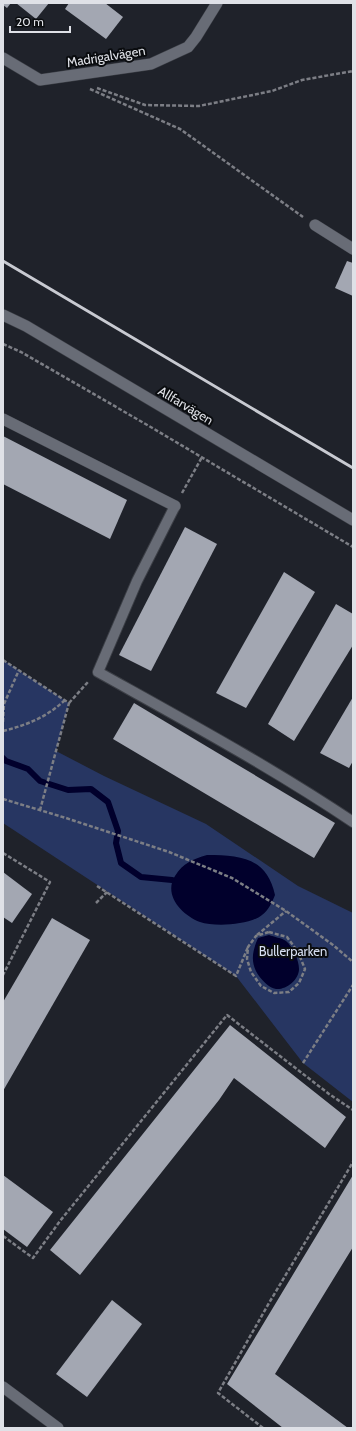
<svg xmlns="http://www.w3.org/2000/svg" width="356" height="1431" font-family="Cabin,sans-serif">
	<rect width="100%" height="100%" fill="#1f222a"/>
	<path fill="#273662" d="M3,660L69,703L56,751L104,776L206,824L298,886L353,913V1102L303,1063L236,976L3,823Z"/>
	<g fill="#01002c">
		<path d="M207,855C241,855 267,858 275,895C272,902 269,910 262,915C250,925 215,927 200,922C182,915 163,895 175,876C183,863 193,859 207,855Z"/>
		<path d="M269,935C274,937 282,938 286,941C293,947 299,960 299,969C299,980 286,990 276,989C269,988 263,981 259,976C250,963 252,952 258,938Z"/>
	</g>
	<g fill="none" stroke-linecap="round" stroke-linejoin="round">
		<path stroke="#01002c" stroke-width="6" d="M3,758L6,761L28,769L40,781L68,790L91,789L108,802L118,831L116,843L121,863L141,877L172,880"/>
	</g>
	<g fill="#a3a7b2">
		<path d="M3,3H11L7,8L3,5Z"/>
		<path d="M16,3H49L36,19Z"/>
		<path d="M69,3H105L123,17L106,39L65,9Z"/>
		<path d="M347,261L353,263V296L335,288Z"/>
		<path d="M3,436L127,500L110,539L3,484Z"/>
		<path d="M185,527L217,544L151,671L119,655Z"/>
		<path d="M284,572L315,592L246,708L216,693Z"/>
		<path d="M336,604L353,614V645L294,741L268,724Z"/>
		<path d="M353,697V761L349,768L320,753Z"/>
		<path d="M134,703L335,823L314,858L113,739Z"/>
		<path d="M3,872L32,894L12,923L3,917Z"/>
		<path d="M52,918L90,940L3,1091V1002Z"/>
		<path d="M230,1025L346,1117L325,1148L234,1078L219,1100L80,1275L50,1250Z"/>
		<path d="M3,1175L53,1212L27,1247L3,1229Z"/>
		<path d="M353,1175V1247L275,1374L348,1428H283L227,1384Z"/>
		<path d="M112,1300L142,1324L87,1397L56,1374Z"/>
	</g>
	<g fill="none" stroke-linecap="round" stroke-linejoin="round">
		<defs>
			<path id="service" d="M175,506L137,581L98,672C184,720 271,767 353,822"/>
			<g id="minor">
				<path d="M3,58L40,80L151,64L188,47L196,37L217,3"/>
				<path d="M315,225L353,249"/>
				<path d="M3,419L175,506"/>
				<path d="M3,1387L58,1428"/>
			</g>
			<path id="tertiary" d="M3,315L26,326L353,520"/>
		</defs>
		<use href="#service" stroke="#3c3f46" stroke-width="12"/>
		<use href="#minor" stroke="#3c3f46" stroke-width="12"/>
		<use href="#tertiary" stroke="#3c3f46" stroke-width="12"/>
		<g stroke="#7c7e85" stroke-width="2.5" stroke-dasharray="4 2" stroke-linecap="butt">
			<path d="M97,88L145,105L199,106L272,91L302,80L353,71"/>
			<path d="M90,89L180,129L303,217"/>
			<path d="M3,344L21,352L149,426L353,547"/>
			<path d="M182,493L202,457"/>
			<path d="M3,660L69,703L40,810"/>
			<path d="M69,703L88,682"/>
			<path d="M3,722L4,704L19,670"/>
			<path d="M3,731C27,725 47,717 65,700"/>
			<path d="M3,799L66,818L169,852L232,878L286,911L333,945L353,962"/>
			<path d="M3,853L50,882L3,975"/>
			<path d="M97,886L236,976L248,947"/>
			<path d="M96,903L107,892"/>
			<path d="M269,932L287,937L298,952L305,969L299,983L289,992L274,993L261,986L251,972L247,959L248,947L256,936Z"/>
			<path d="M257,935L286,911"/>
			<path d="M303,1063L353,985"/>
			<path d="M3,1236L33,1258L60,1221L227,1015L329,1094L353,1110"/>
			<path d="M263,1428L218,1393L269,1303L353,1162"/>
		</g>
		<use href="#service" stroke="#686c76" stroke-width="10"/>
		<use href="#minor" stroke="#686c76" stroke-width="11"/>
		<use href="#tertiary" stroke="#686c76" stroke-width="11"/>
		<path stroke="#c8cad1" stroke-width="3" d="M3,261L353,468"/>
	</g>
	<g text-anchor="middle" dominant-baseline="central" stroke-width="4" stroke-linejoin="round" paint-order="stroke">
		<g font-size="13" fill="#dfe1e7" stroke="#0a0c0f">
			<text transform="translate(106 56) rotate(-9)">Madrigalvägen</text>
			<text transform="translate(186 405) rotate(31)">Allfarvägen</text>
		</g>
		<g font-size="13" fill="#d7dff2" stroke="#0a0c0f">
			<text x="293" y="951">Bullerparken</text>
		</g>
	</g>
	<rect width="356" height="1431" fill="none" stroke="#dfe1e7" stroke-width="8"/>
	<path d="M10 26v6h60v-6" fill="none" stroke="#dfe1e7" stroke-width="2"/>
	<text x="16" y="26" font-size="12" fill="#dfe1e7" stroke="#0a0c0f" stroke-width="3" paint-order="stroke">20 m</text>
</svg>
